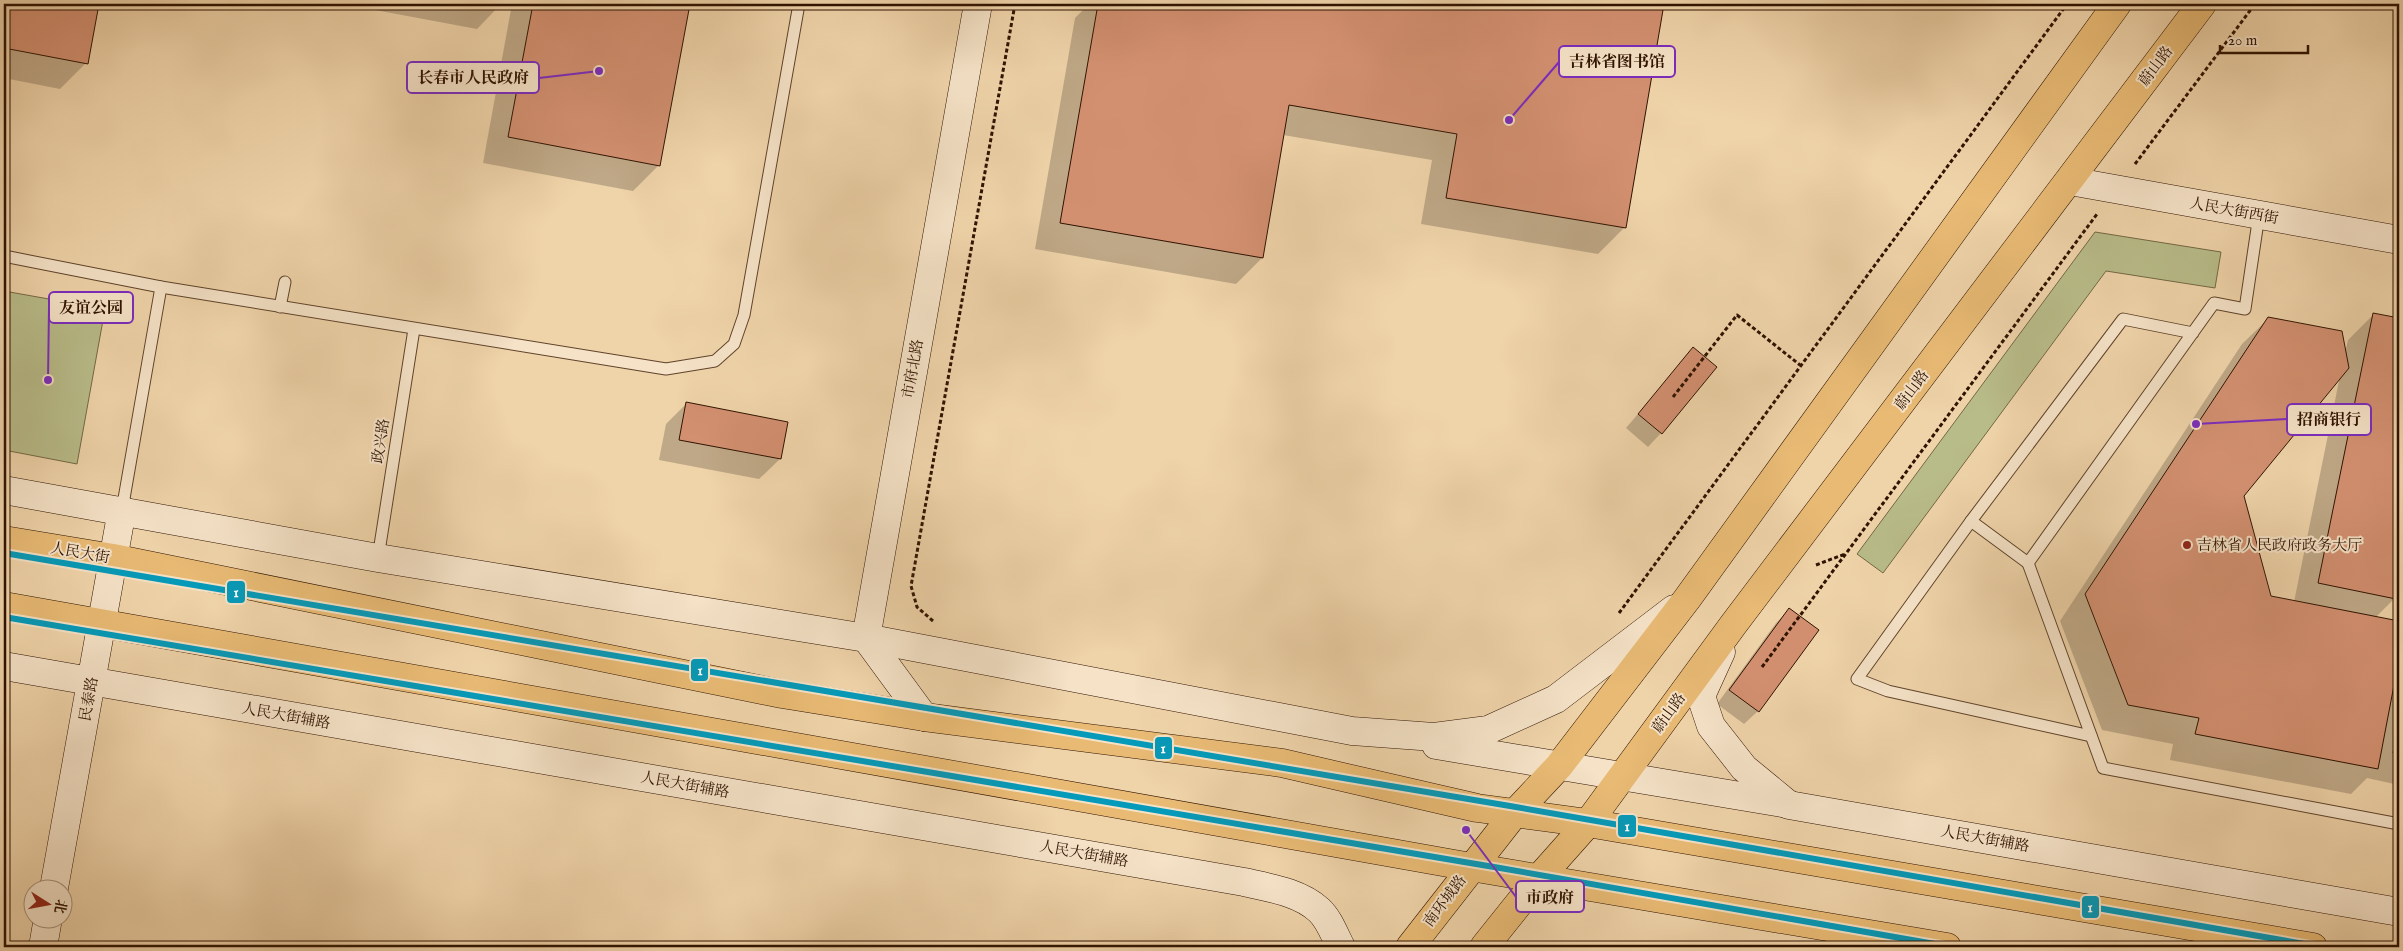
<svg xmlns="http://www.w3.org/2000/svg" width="2403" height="951" font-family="'IM FELL English','Noto Serif SC',serif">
	<rect width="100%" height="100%" fill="#efd3a9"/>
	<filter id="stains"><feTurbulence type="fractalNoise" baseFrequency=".004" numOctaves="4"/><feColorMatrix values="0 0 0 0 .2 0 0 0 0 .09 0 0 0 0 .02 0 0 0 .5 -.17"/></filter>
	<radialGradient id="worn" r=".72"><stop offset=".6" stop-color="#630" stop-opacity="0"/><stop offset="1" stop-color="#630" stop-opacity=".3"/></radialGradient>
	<g fill="#b8bc89" stroke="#746844">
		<path d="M2095,232L2221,252L2215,288L2106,271L1883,573L1857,554Z"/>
		<path d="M4,291L105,309L77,464L4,450Z"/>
	</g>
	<g fill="#0003" fill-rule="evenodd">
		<path d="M4,4H98L86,63L60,89L4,78Z"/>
		<path d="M343,4H501L477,29Z"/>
		<path d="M512,4H689L659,165L633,191L483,163Z"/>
		<path d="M1089,4H1663L1624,228L1598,254L1421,224L1432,160L1283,135L1262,258L1236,284L1035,249L1075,18Z"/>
		<path d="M2374,314L2399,320V576L2395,598L2376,617L2399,622V785L2367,778L2351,794L2170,760L2173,744L2102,730L2060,621L2242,344L2269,318L2345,353L2348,340ZM2340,376L2294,602L2270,598L2243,496Z"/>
		<path d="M1693,349L1661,433L1648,447L1626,428Z"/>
		<path d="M686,404L787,423L780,459L759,479L659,460L666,424Z"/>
		<path d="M1789,610L1758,711L1744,724L1717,704L1776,623Z"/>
	</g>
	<g fill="#d39071" stroke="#2f1300">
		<path d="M4,4H99L88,64L4,48Z"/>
		<path d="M533,4H690L660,166L508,137Z"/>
		<path d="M1098,4H1664L1626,228L1446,198L1457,134L1289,105L1263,258L1060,223Z"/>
		<path d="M2373,313L2399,318V582L2396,599L2318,583Z"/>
		<path d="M2268,317L2342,331L2349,368L2244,496L2271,596L2399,621V659L2378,769L2195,734L2199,718L2128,705L2085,594Z"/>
		<path d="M1693,347L1717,367L1662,434L1638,414Z"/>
		<path d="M686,402L788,422L781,459L679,440Z"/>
		<path d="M1789,608L1819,630L1759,712L1729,690Z"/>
		<path d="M2399,723V754L2393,753Z"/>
	</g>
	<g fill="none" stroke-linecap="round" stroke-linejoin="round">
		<defs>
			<g id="lane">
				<path d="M4,256L161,287L666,369L715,361L734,344L744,315L799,4"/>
				<path d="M280,307L285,282"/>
				<path d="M2193,333L2123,319L1971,521L2028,563L2214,303L2245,309L2259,215"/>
				<path d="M122,510L161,287"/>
				<path d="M1971,521L1857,679L1888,691L2091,736"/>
				<path d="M378,558L414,329"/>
				<path d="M2028,563L2103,768L2399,824"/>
			</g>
			<g id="secondary">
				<path d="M2070,181L2399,240"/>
				<path d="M4,490L378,558L866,638L1352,731L1434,737L1488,730L1556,699L1674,609"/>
				<path d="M1721,652L1701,696L1711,726L1744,768L1789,805L2399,912"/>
				<path d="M4,666L1244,882C1270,888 1299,892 1319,910C1329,919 1335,936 1341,947"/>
				<path d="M924,717L866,638L978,4"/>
				<path d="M1436,745L1788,804"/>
				<path d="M54,888L122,510"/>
				<path d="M43,947L48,918"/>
			</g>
			<g id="primary">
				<path d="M4,540L113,558L782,694L924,717L1282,763L1477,808L1588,823L2313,947"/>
				<path d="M4,606L1471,867L1947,947"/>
				<path d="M1410,947L1514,814L1559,766L1687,599L2117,4"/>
				<path d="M1484,947L1540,877L1588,823L1733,625L2202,4"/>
			</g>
		</defs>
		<use href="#lane" stroke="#5f432a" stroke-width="13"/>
		<use href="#secondary" stroke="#2f1300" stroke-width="29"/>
		<use href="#primary" stroke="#2f1300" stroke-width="29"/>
		<g stroke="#2f1300" stroke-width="3" stroke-dasharray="4 2.5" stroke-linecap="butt">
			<path d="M2135,164L2255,4"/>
			<path d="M1673,397L1737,315L1800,365"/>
			<path d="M1816,565L1845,554"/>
			<path d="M1619,613L2067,4"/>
			<path d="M933,621L917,607L911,586L1015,4"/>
			<path d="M1762,667L2097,214"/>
		</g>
		<use href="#lane" stroke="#f5e2c7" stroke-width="11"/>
		<use href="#secondary" stroke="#f5e2c7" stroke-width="28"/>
		<use href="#primary" stroke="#e8ba74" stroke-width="28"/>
		<defs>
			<g id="metro-1">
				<path d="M4,553L1510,806L2322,947"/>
				<path d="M4,617L1500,868L1952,947"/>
			</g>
		</defs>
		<use href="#metro-1" stroke="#f5e2c7" stroke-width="10"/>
		<use href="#metro-1" stroke="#059ab9" stroke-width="6"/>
	</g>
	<circle fill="#8f2418" stroke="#f5e2c7" stroke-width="2" cx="2187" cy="545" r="5"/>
	<g text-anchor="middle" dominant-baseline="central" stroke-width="4" stroke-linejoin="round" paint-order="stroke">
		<g font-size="15" fill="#2f1300" stroke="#f5e2c7">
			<text transform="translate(2156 66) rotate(-53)">蔚山路</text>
			<text transform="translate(2234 211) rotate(10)">人民大街西街</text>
			<text transform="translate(913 369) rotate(-80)">市府北路</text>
			<text transform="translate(1912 390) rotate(-53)">蔚山路</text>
			<text transform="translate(381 441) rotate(-81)">政兴路</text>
			<text transform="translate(80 553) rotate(10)">人民大街</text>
			<text transform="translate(89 699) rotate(-80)">民泰路</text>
			<text transform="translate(1669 713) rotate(-54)">蔚山路</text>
			<text transform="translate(286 716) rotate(10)">人民大街辅路</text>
			<text transform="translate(685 785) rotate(10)">人民大街辅路</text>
			<text transform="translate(1985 839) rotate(10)">人民大街辅路</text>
			<text transform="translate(1084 854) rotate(10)">人民大街辅路</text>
			<text transform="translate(1445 901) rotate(-53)">南环城路</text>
		</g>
		<g font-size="15" fill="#2f1300" stroke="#f5e2c7" text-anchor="start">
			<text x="2197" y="545">吉林省人民政府政务大厅</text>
		</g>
	</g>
	<path fill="none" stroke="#7b2cbf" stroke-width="2" d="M1509 120L1559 62M599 71L539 78M48 380L49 308M2196 424L2287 419M1466 830L1516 897"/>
	<g fill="#7b2cbf" stroke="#f5e2c7" stroke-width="2">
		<circle cx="1509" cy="120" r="5"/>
		<circle cx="599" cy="71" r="5"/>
		<circle cx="48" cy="380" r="5"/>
		<circle cx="2196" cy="424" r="5"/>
		<circle cx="1466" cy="830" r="5"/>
	</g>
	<g fill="#f5e2c7" stroke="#7b2cbf" stroke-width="2">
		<rect x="1559" y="46" width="116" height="31" rx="5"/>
		<rect x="407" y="62" width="132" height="31" rx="5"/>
		<rect x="49" y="292" width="84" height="31" rx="5"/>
		<rect x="2287" y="404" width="84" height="31" rx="5"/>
		<rect x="1516" y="881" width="68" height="31" rx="5"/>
	</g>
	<g font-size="16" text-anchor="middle" font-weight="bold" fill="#2f1300">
		<text x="1617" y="67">吉林省图书馆</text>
		<text x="473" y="83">长春市人民政府</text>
		<text x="91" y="313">友谊公园</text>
		<text x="2329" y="425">招商银行</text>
		<text x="1550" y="903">市政府</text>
	</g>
	<g stroke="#f5e2c7" stroke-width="2">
		<rect x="226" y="580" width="20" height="24" rx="5" fill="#059ab9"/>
		<rect x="690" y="658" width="19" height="24" rx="5" fill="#059ab9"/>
		<rect x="1154" y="736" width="19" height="24" rx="5" fill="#059ab9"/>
		<rect x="1617" y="814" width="20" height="24" rx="5" fill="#059ab9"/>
		<rect x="2081" y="895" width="19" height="24" rx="5" fill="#059ab9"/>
	</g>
	<g font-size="14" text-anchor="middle" font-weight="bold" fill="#fff">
		<text x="236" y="597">1</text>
		<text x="700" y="675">1</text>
		<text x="1163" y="753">1</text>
		<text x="1627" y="831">1</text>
		<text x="2090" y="912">1</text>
	</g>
	<rect width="2403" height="951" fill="none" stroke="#efd3a9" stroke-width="20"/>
	<rect x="5" y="5" width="2393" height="941" fill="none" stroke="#2f1300" stroke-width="2.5"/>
	<rect x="10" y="10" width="2383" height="931" fill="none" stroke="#2f1300"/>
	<g transform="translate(48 904) rotate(101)"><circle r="24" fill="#f5e2c7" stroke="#a68f77"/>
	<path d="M0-4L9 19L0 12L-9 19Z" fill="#8f2418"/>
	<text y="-8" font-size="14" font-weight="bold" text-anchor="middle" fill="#2f1300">北</text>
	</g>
	<path d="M2220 45v8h88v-8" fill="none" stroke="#2f1300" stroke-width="2.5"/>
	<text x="2228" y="45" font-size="15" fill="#2f1300" stroke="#f5e2c7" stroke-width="4" paint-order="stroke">20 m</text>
	<rect width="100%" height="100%" filter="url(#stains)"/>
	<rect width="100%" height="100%" fill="url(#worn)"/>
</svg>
